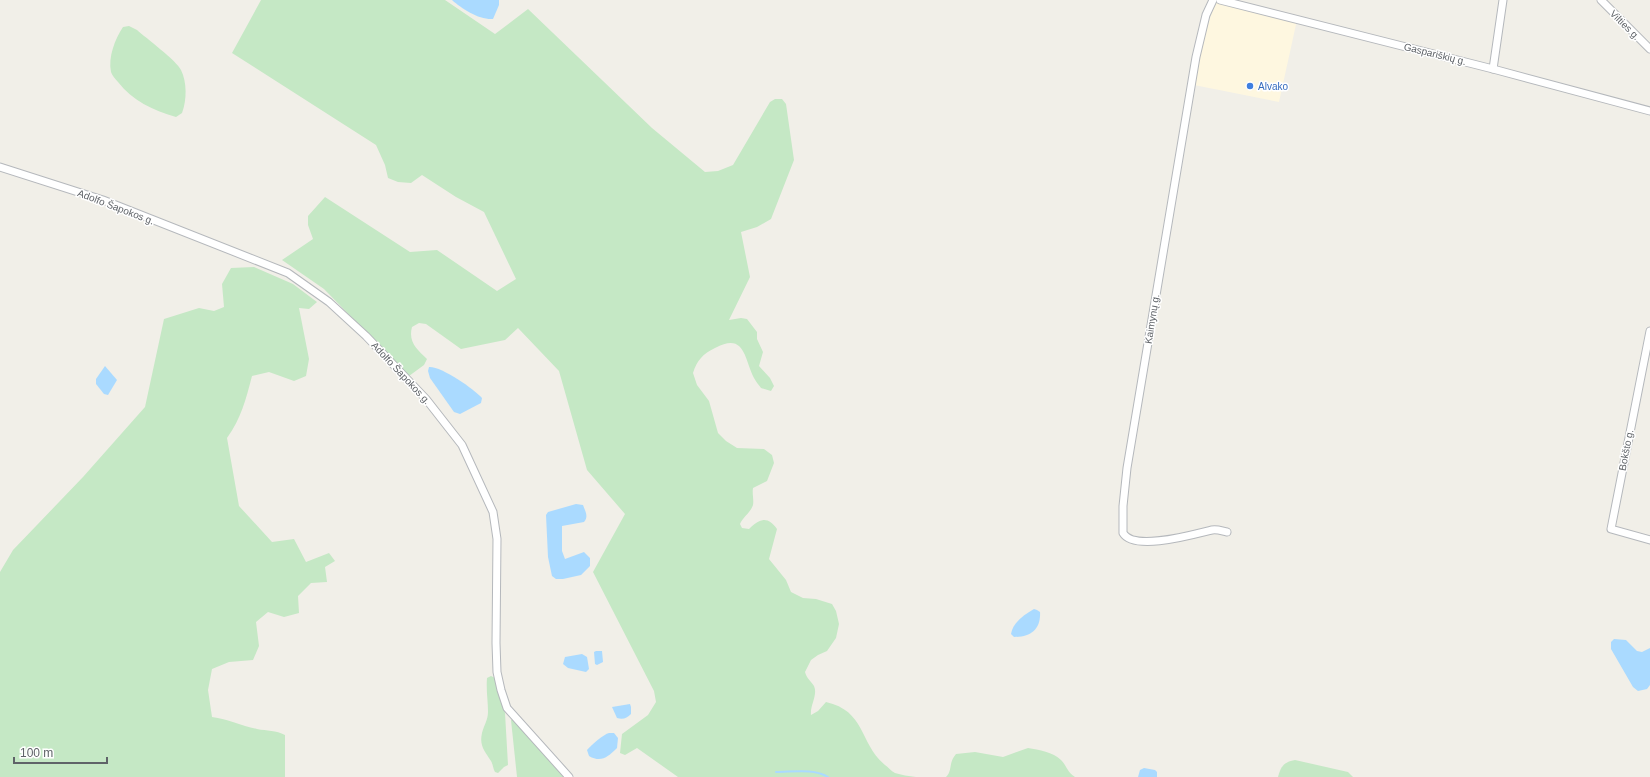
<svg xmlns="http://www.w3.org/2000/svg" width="1650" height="777" font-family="Helvetica,sans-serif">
	<rect width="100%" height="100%" fill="#f1efe8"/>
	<path fill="#fef7e0" d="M1217,2L1297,20L1279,102L1194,85L1200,52L1214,5Z"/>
	<g fill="#c5e8c5">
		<path d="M261,0H445L495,34L528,9L652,128L705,172L718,171L733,165L770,102L775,99H782L786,104L794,160L771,219L757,227L741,232L750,277L729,320L741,318L747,319L757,332V339L763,352L759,366L770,378L774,386L771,391L761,388C759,385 756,382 754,378C744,358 745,332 715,348C703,354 697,360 693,373L697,385L709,401L718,433L726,441L737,448L764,449L772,455L774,463L767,481L753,488C752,493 754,500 753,505C751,512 743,517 740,524L742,528L749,529C760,518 768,516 777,529L769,559L786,580L791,592L803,598L816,599L832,604L836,611L839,624L836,638L827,651L818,655L811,660L805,672C807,679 811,681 814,686C818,695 810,705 811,715L818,711L826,702C866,711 859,743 885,765C888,767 891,771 895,773C901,775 909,776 916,777H678L637,748L625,755L620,753L622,734L648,715L656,702L654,691L593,572L625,514L587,470L559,371L518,328L505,340L461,349L426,324L419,323L412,327C408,342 417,349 427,359L424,365L409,376L324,289L282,260L313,239L308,225V216L325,197L410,252L437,250L497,291L516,279L484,212L456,197L422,175L411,183L398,182L388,178L385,165L376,145L232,53Z"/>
		<path d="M129,26L137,30C146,38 177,61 181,70C187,82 187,100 182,113L176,117C152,110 133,101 118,82C115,79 112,75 111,72C108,57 115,39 123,27Z"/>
		<path d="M254,267L293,284L317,302L309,309L299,308L309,359L306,376L294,381L269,372L252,376C246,399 241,419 227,438L239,506L272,542L294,539L306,562L329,553L335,561L325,567L327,582L311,583L298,596L299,613L284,617L268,612L256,622L259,646L253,660L229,662L212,669L208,690L212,717C228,719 242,726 257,729C267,731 276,730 285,735V777H0V572L13,550L83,477L145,407L164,319L199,308L214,311L224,307L222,284L231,268Z"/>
		<path d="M491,676L495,678L505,713L508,765L504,767L498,773L495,772C493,769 493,764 491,761C485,751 479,746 482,733C484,725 488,720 488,712C488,701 486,690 487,678Z"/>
		<path d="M511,720H514L564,777H517Z"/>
		<path d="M1028,748C1039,750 1053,752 1061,760C1067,766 1067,772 1075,777H946C953,770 948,763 956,754L975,752L1003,757Z"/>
		<path d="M1295,760L1348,772L1353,777H1278C1281,766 1284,762 1295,760Z"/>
	</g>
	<g fill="#aadaff">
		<path d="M452,0H499V5L493,19C479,20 462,9 452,0Z"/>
		<path d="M105,366L117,380L108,395L104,394L96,384V379Z"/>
		<path d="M429,367C441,366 474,389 482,398L481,403L460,414L454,412L430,378L428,371Z"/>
		<path d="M576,504L583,505C585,511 589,516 584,522L562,526V551L565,559L584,552L590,558V566L581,575L563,579H556L552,576L548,557L546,515L548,512Z"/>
		<path d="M1034,609L1037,610L1040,612C1041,629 1031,637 1014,637L1011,634C1013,622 1024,615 1034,609Z"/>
		<path d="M1614,639L1626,640L1637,651L1642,652L1650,648V685L1647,689L1638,691L1633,687L1611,649V642Z"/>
		<path d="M596,651H602L603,662L597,665L595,664L594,652Z"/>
		<path d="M582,654L587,657L589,669L586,672L568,668L563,664L565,657Z"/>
		<path d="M630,704L631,707V714C627,718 623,720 617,718L612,707Z"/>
		<path d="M609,733H614L618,738L617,748C608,757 601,763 589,756L587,750C591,745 604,734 609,733Z"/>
		<path d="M1144,768L1155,770L1157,772V777H1138L1140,770Z"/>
	</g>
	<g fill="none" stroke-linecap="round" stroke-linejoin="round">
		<path stroke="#aadaff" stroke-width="2" d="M776,772C792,772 814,768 828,777"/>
		<defs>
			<g id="street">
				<path d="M1213,0L1206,15L1196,57L1127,468L1123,506V533C1134,552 1195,534 1212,530C1217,529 1222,531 1227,532"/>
				<path d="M1220,0L1493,69L1650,111"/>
				<path d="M1601,0L1650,49"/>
				<path d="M1493,69L1503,0"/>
				<path d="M0,167L103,200L288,273L329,302L366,336L426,399L462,445L493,512L497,539L496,643L497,672L501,690L507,708L569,777"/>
				<path d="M1650,331L1611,529L1650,540"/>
			</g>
		</defs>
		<use href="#street" stroke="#b5b8bc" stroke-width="9"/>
		<use href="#street" stroke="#fff" stroke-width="7"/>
	</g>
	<circle fill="#3f7fe0" stroke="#fff" stroke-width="1.5" cx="1250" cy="86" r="4"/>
	<g text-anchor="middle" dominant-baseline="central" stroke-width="3" stroke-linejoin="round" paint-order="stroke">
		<g font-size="10" fill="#5f6368" stroke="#fff">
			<text transform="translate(1625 25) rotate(45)">Vilties g.</text>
			<text transform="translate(1435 54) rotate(14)">Gaspariškių g.</text>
			<text transform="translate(116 207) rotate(21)">Adolfo Šapokos g.</text>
			<text transform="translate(1152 319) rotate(-81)">Kaimynų g.</text>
			<text transform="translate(401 373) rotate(47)">Adolfo Šapokos g.</text>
			<text transform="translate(1626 450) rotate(-79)">Bokšto g.</text>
		</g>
		<g font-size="10" fill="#366cbe" stroke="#fff" text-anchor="start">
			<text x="1258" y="86">Alvako</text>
		</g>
	</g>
	<path d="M14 757v6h93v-6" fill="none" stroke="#5f6368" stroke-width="2"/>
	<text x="20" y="757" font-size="12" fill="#5f6368" stroke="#ffffff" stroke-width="3" paint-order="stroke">100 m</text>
</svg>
